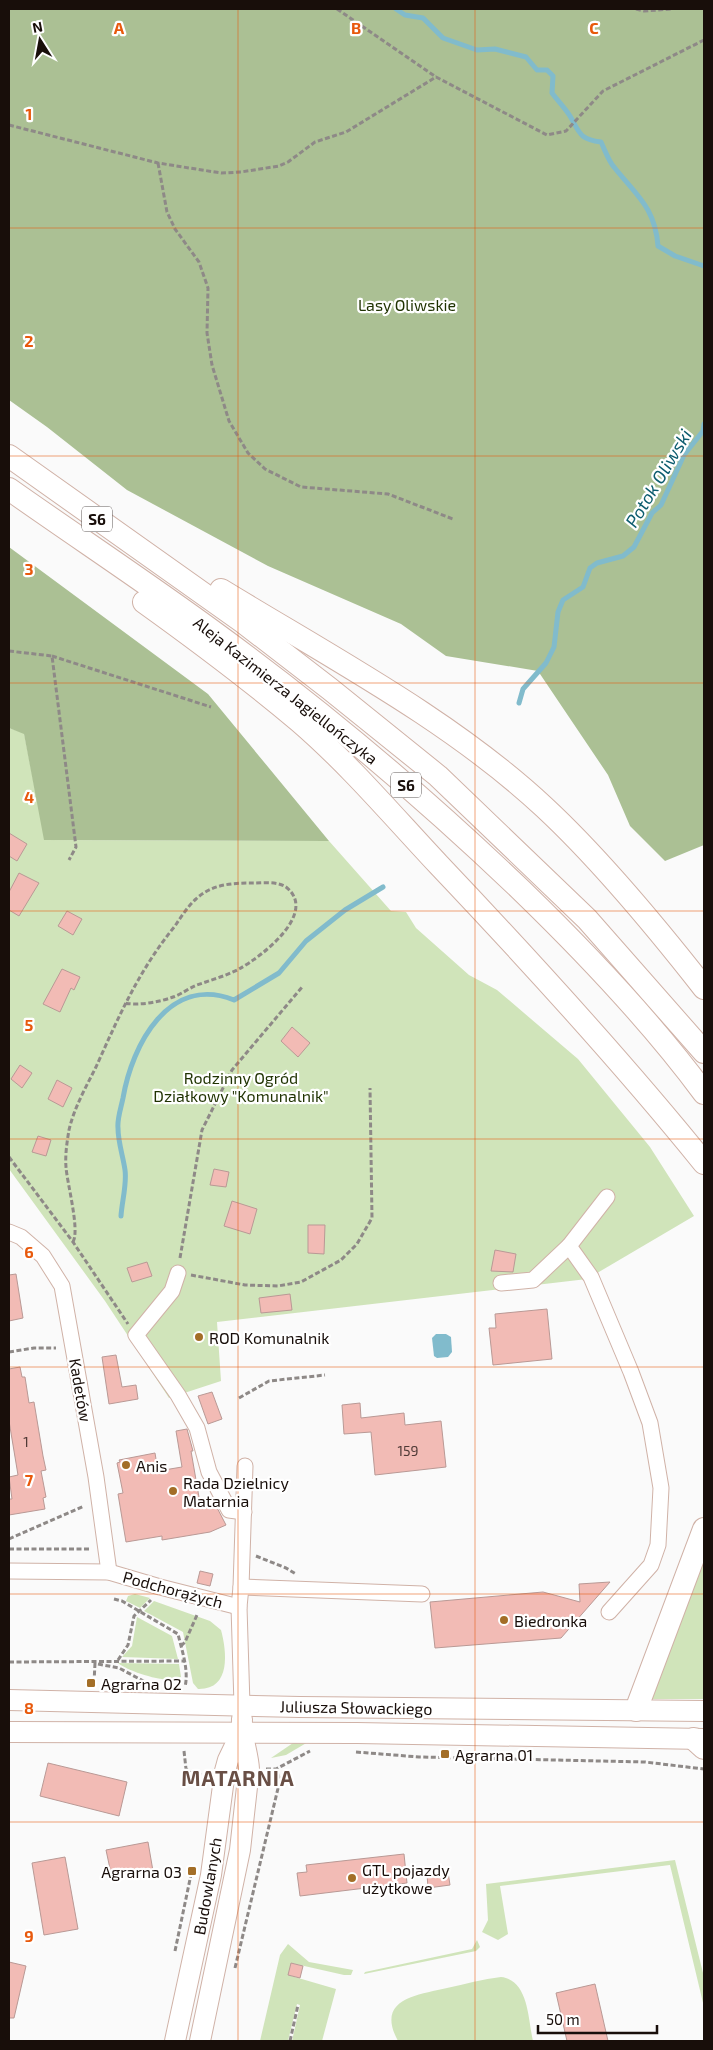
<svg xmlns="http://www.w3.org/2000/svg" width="713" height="2050" font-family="'Exo 2',sans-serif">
	<rect width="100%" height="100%" fill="#fafafa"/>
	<g fill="#d0e4ba">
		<path d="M9,728L24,733L45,840L329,841L391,911L406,912L416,928L469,975L497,990L578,1059L650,1147L694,1216L587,1279L217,1322L221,1381L169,1398L105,1301L9,1169Z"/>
		<path d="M704,1558V1699H651Z"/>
		<path d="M135,1594L150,1598L140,1608L126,1601L128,1596Z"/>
		<path d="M154,1601L210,1621L221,1630C227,1652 231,1690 198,1689L193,1683L183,1632L144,1611Z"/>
		<path d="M137,1617L172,1636L178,1659L122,1657L132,1646Z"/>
		<path d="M118,1663L179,1664L181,1677C171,1686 127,1671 118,1663Z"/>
		<path d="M308,1742L286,1755L271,1758L293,1743Z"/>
		<path d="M675,1860L704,1977V2007L670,1865L500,1886L508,1934L498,1940L482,1932L488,1920L486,1884Z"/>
		<path d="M477,1940L480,1947L476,1951L364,1974L365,1972L472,1949Z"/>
		<path d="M288,1944L309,1962L353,1970L351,1975H344L291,1963L288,1975L336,1989L322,2041H292L300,2005L297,2004L288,2041H260L280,1955Z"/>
		<path d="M501,1977C529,1980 528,2020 533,2041H398C375,1999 417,1995 447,1988C465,1984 483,1979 501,1977Z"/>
	</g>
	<g fill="#abc094">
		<path d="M9,9H704V845L665,861L630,826L608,775L538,671L446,656L401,624L268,566L127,490L47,427L9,400Z"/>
		<path d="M9,547L208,694L329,841L44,840L24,734L9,728Z"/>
	</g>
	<path fill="#81bbcc" d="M436,1334H446L451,1337L452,1352L448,1357L437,1358L434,1356L432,1338Z"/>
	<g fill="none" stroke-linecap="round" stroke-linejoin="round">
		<g stroke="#81bbcc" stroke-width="5">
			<path d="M396,9L405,15L423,18L443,38L477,50L495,49L526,57L537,70H547L553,76L552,93C558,101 565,108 570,116C580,133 579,139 601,142C605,150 608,160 614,167C636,195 655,207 658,246L675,256L704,266"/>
			<path d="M519,703L523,689L546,663L554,647L558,612L563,600L583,587L590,568L597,563L623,556L634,547L652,513L661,505L684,455L703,431L704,424"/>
			<path d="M121,1216C122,1201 127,1184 125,1170C123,1156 118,1142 118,1128C117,1119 121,1108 123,1098C132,1045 169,974 234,1000L279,973L306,941L345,910L383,887"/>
		</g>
	</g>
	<g fill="#f2bbb5" stroke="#b99995">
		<path d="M9,833L27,844L17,861L9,856Z"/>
		<path d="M19,873L39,883L19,916L9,910V892Z"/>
		<path d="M67,911L82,919L73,935L58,926Z"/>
		<path d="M62,969L80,977L74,990L71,988L60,1012L43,1004Z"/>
		<path d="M292,1027L310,1043L298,1057L281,1041Z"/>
		<path d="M20,1065L32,1073L22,1088L11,1079Z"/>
		<path d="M57,1080L72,1088L63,1107L48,1099Z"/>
		<path d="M38,1136L51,1140L46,1156L32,1152Z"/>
		<path d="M214,1169L229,1172L226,1187L210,1185Z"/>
		<path d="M232,1201L257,1209L250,1234L224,1226Z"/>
		<path d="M308,1225H325L324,1254L308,1253Z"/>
		<path d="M495,1250L516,1254L513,1272L491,1271Z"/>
		<path d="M147,1262L152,1276L132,1282L127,1268Z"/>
		<path d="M16,1274L23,1318L9,1321V1275Z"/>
		<path d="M290,1294L292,1310L261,1313L259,1298Z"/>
		<path d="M547,1309L552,1359L493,1365L489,1328H496L495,1314Z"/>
		<path d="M116,1355L122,1387L136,1385L138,1399L109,1404L102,1357Z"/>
		<path d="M20,1367L22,1377H25L29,1403L34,1402L43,1456L46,1470L41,1471L46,1497L43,1498L45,1509L9,1515V1499H12L9,1477L18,1475L9,1421V1369Z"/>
		<path d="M212,1392L222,1419L208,1424L198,1396Z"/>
		<path d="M360,1403L361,1418L404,1413L405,1425L441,1421L446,1467L375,1475L371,1432L344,1434L342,1405Z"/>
		<path d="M187,1429L193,1451H191L200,1503L212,1498L226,1525L210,1532L162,1540V1536L126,1542L118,1494L123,1493L117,1463L120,1462L119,1460L155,1453L158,1471L182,1467L176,1431Z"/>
		<path d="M200,1571L213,1574L210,1586L197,1583Z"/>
		<path d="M610,1582L561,1638L435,1648L430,1602L543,1592L580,1602L579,1584Z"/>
		<path d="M48,1763L127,1782L119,1816L40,1796Z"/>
		<path d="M148,1842L153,1871L112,1878L106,1850Z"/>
		<path d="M404,1854L407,1883L300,1896L297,1873L307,1872L306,1865Z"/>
		<path d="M65,1857L78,1929L44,1935L32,1863Z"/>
		<path d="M448,1872L450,1885L428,1888L427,1874Z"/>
		<path d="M9,1962L26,1966L14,2018H9Z"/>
		<path d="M291,1963L303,1966L300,1978L288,1975Z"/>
		<path d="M595,1984L608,2041H567L556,1993Z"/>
	</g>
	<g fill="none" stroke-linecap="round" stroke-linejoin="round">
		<defs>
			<g id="minor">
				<path d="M607,1197L569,1246L591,1277L631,1372L650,1423L661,1488L658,1545L651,1565L609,1612"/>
				<path d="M9,1232L21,1237L43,1256L62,1286L96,1477L109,1572"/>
				<path d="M178,1273L172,1291L136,1335L178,1395L197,1428L209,1472L229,1510L244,1512"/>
				<path d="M501,1283L533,1280L569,1246"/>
				<path d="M9,1571L109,1572L160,1587L239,1607"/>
				<path d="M241,1587L422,1594"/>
				<path d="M242,1705L239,1607L241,1587L245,1466"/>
			</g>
			<g id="major">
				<path d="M9,1700L300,1707L704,1711"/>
				<path d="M9,1732L357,1733L704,1739"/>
				<path d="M175,2041L211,1875L225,1771L228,1760L241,1733"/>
				<path d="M200,2041L240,1850L249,1769C248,1752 241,1737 242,1719"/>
			</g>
			<g id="highway">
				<path d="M9,456L243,622L330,689L438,776L587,919L704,1052"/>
				<path d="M9,489C77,537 147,583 215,633C322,711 425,798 521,890C587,954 650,1020 704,1093"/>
				<path d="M221,590C329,656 452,721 544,807C600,859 657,928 704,988"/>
				<path d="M144,602C197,640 249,679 299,721C349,764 393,816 438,864C530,961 620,1059 704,1163"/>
				<path d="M636,1710L704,1529"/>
				<path d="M694,1739L704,1748"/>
			</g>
		</defs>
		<use href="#minor" stroke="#d0b2a7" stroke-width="17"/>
		<use href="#major" stroke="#d0b2a7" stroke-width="22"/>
		<use href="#highway" stroke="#d0b2a7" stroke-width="24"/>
		<g stroke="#8e8987" stroke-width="3" stroke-dasharray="5 2.5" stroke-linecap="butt">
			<path d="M337,9L436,77"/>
			<path d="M636,9L644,11L671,9"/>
			<path d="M9,125L158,163L221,173L241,172L279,166L288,162L315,142L346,132L436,77L547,135L566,131L603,91L704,40"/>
			<path d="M158,163L167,212L175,229L199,262L208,288L207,333L212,365L229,421L248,453L265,469L301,487L388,494L453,519"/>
			<path d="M9,651L52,656L76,847L69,860"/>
			<path d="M52,656L211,707"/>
			<path d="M9,1157L73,1242L128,1324"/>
			<path d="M73,1242C80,1230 67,1183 66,1167C65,1155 67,1142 69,1130C74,1108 86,1087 96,1067C119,1016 139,970 175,926C181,917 188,906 196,899C212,884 232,883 252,883C263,883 277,881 286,887C319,913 261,957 239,969C226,976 211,980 197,985C189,988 182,994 173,997C160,1002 138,1006 125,1003"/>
			<path d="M180,1258L202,1130L232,1070L303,986"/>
			<path d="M191,1275L245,1285L278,1286L301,1282L341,1260L357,1244L372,1218L370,1088"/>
			<path d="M9,1352L34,1348H56"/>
			<path d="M239,1398L269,1381L325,1375"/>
			<path d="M9,1539L84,1506"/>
			<path d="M9,1549H91"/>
			<path d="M256,1556L286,1568L296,1574"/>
			<path d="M114,1599L122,1601L178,1634C182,1651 189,1670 185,1687"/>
			<path d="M181,1646L185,1642L197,1615"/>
			<path d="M118,1660L128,1645L134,1616L151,1600"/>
			<path d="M9,1662L185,1661"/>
			<path d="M95,1663L94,1683H96"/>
			<path d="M98,1664L119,1668L147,1683"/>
			<path d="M140,1684H156"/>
			<path d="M184,1751L186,1769L192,1774L208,1775"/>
			<path d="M356,1752L419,1757L645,1762L704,1769"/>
			<path d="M266,1769H276L310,1751"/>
			<path d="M175,1951L193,1865"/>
			<path d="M235,1968L280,1780L276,1769"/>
			<path d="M290,2041L298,2005"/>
		</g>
		<use href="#minor" stroke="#fff" stroke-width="15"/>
		<use href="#major" stroke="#fff" stroke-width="20"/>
		<use href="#highway" stroke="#fff" stroke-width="22"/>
	</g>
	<path fill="none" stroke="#e8590c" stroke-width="1" stroke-opacity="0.55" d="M238,9V2041M475,9V2041M9,228H704M9,456H704M9,683H704M9,911H704M9,1139H704M9,1367H704M9,1594H704M9,1822H704"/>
	<g fill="#a36e27" stroke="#fff" stroke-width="2">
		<circle cx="199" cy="1337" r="5"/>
		<circle cx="126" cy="1465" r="5"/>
		<circle cx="173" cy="1491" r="5"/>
		<circle cx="504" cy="1620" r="5"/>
		<rect x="86" y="1678" width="10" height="10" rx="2.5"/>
		<rect x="440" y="1749" width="10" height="10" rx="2.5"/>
		<rect x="187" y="1866" width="10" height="10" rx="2.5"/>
		<circle cx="352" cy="1878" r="5"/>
	</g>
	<g text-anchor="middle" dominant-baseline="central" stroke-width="4.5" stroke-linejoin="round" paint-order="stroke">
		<g font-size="14" fill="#4e3935">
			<text x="26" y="1441">1</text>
			<text x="408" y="1450">159</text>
		</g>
		<g fill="#fff" stroke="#5d5654" stroke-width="1">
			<rect x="82" y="506.5" width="30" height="25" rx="4"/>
			<rect x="391" y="772.5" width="30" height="25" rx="4"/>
		</g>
		<g font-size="15" font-weight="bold" fill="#180e0a">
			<text x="97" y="519">S6</text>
			<text x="406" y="785">S6</text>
		</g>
		<g font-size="16" fill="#1f3201" stroke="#fff">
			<text x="407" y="304">Lasy Oliwskie</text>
			<text x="241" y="1077">Rodzinny Ogród<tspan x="241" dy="18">Działkowy "Komunalnik"</tspan></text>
		</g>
		<g font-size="16" fill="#180e0a" stroke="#fff">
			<text transform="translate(286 690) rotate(38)">Aleja Kazimierza Jagiellończyka</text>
			<text transform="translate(81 1390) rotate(80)">Kadetów</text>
			<text transform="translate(173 1589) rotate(15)">Podchorążych</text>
			<text transform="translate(356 1707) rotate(1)">Juliusza Słowackiego</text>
			<text transform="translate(207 1886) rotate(-80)">Budowlanych</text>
		</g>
		<g font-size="16" fill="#180e0a" stroke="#fff" text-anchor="start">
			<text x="209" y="1337">ROD Komunalnik</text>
			<text x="136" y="1465">Anis</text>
			<text x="183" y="1482">Rada Dzielnicy<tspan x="183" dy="18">Matarnia</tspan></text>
			<text x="514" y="1620">Biedronka</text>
			<text x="101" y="1683">Agrarna 02</text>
			<text x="455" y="1754">Agrarna 01</text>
			<text x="362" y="1869">GTL pojazdy<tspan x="362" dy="18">użytkowe</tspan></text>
			<text x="182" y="1871" text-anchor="end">Agrarna 03</text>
		</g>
		<g font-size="18" font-style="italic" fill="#0c5c6e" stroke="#fff">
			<text transform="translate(658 478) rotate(-59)">Potok Oliwski</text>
		</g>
		<g font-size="21" font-weight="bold" letter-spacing="1" fill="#694f45" stroke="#fff">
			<text x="238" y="1777">MATARNIA</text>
		</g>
	</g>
	<g font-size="16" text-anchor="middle" font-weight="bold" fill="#e8590c" stroke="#fff" stroke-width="4.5" stroke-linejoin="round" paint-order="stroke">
		<text x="119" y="34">A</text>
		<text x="356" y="34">B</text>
		<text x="594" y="34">C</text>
		<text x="29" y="120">1</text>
		<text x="29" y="347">2</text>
		<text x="29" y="575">3</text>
		<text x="29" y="803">4</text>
		<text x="29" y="1031">5</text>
		<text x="29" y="1258">6</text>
		<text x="29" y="1486">7</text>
		<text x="29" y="1714">8</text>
		<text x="29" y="1942">9</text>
	</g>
	<rect width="713" height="2050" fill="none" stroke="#180e0a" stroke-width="20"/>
	<g transform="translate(40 40) rotate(349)" stroke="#ffffff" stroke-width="4" paint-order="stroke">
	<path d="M0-4L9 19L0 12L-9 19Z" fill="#180e0a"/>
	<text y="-8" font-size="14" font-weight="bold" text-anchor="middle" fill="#180e0a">N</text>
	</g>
	<path d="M538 2025v8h119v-8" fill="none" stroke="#180e0a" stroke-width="2.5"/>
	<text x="546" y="2025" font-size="15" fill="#180e0a" stroke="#ffffff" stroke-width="4" paint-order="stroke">50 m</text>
</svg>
